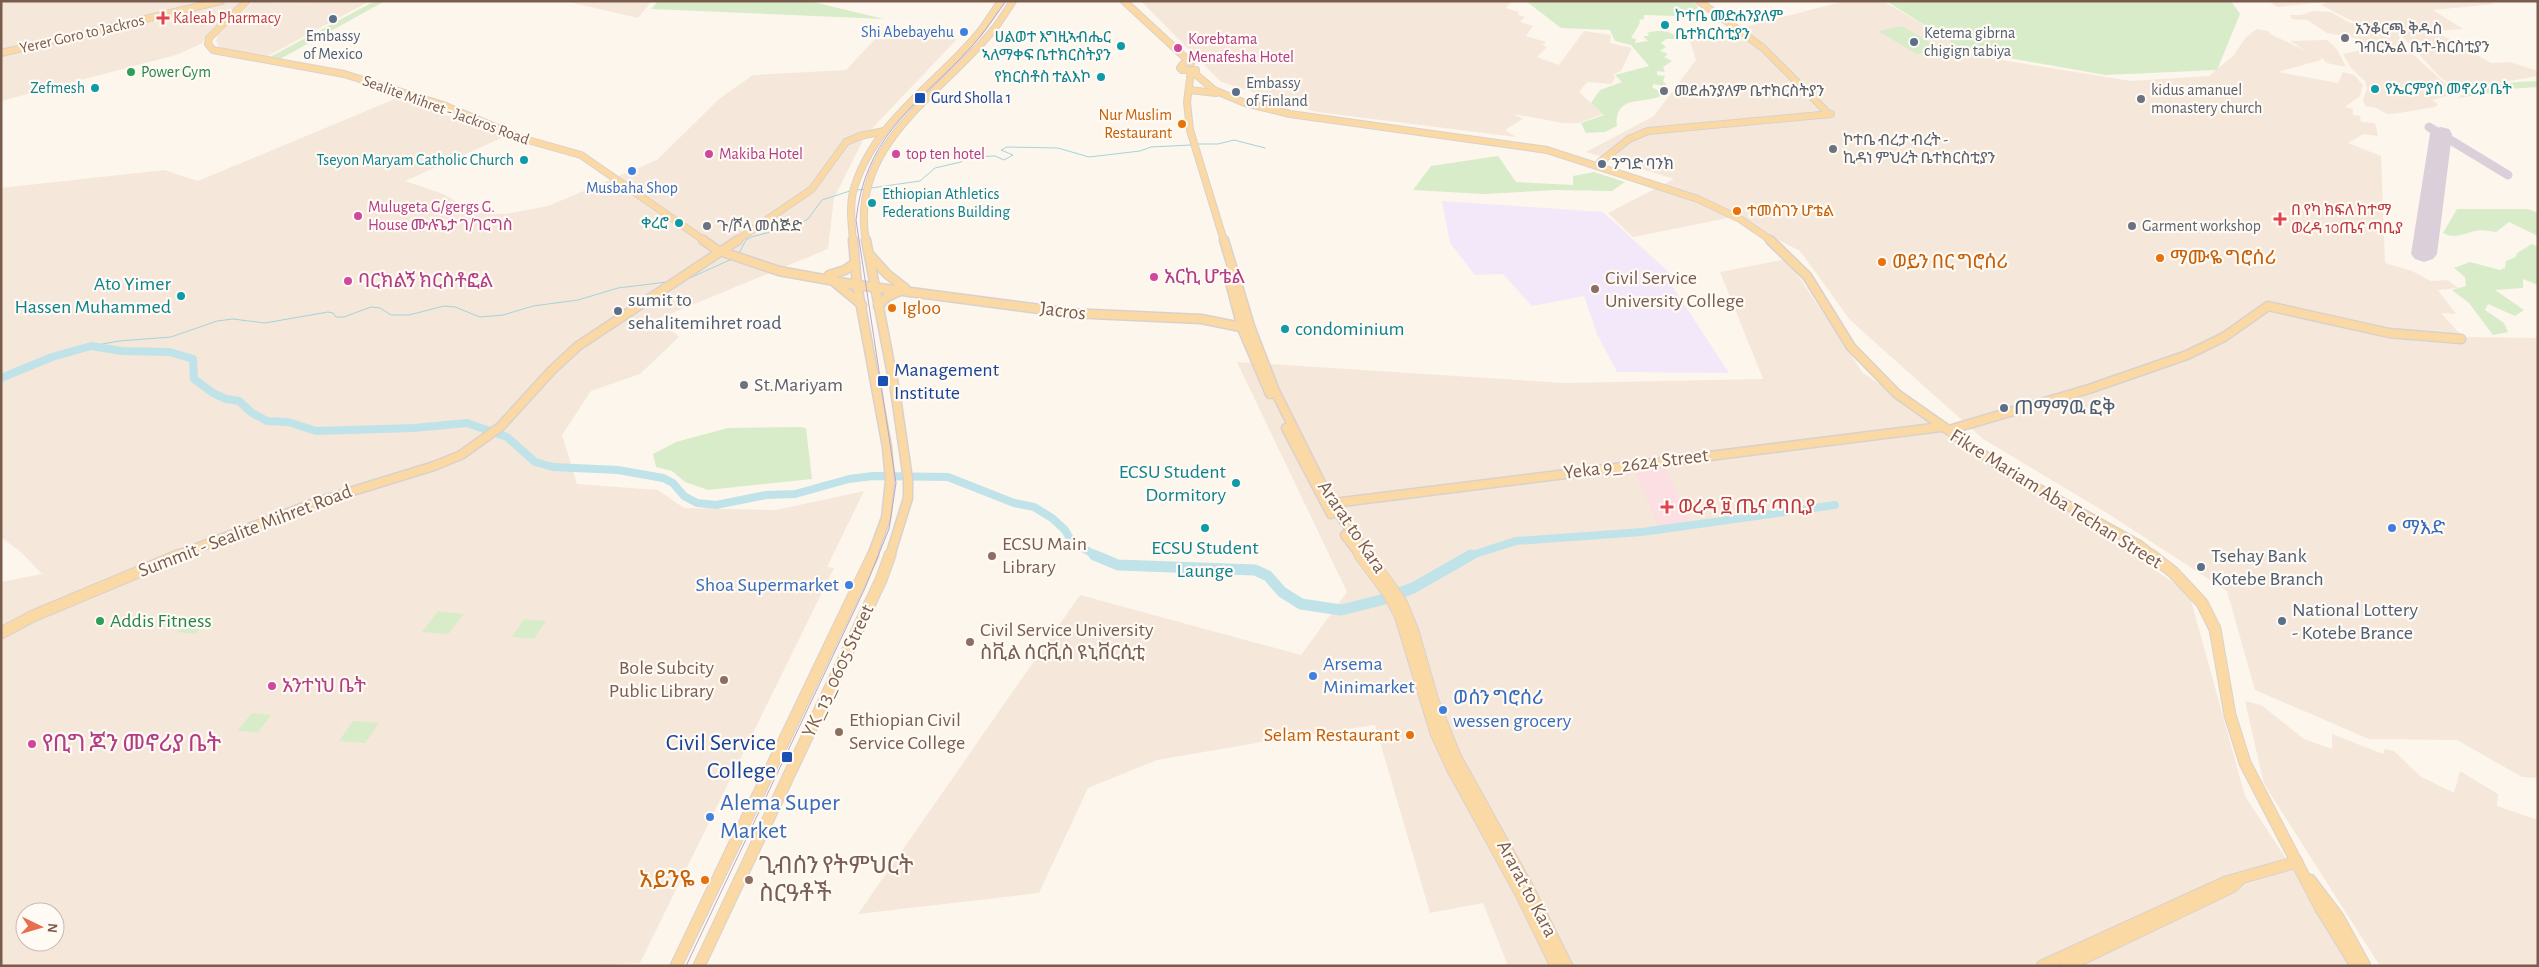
<svg xmlns="http://www.w3.org/2000/svg" width="2539" height="967" font-family="'Alegreya Sans','Noto Sans Ethiopic',sans-serif">
	<rect width="100%" height="100%" fill="#fdf6ec"/>
	<g fill="#f5e8da" fill-rule="evenodd">
		<path d="M1,1H209L1,50Z"/>
		<path d="M228,1H243L211,30L202,43L194,47L176,55L1,101V56Z"/>
		<path d="M254,1H272V3L370,1L266,57L219,47L216,41L218,35Z"/>
		<path d="M565,1H652L638,18Z"/>
		<path d="M1141,1H1506L1511,2L1506,8L1519,12L1518,15L1525,17L1520,22L1533,26L1526,36L1546,42L1542,45L1547,47L1537,57L1559,65L1584,31L1611,35L1610,43L1632,48L1621,71L1613,75L1615,77L1612,84L1587,82L1579,92L1603,114L1579,123H1563L1514,114L1523,119L1505,130L1516,137L1317,112L1221,82Z"/>
		<path d="M1845,1H1883L1976,56L2131,81L2209,76L2234,55L2246,37L2257,29L2268,31L2272,35L2306,51L2290,41L2327,40L2337,49L2346,67L2327,63L2321,57V60L2278,72L2338,83L2343,72L2354,75L2363,85L2360,96L2345,107L2353,109V115L2360,116L2361,122L2374,123L2376,126L2378,136L2363,134L2348,143L2381,156L2385,263L2412,271L2431,281L2448,280L2458,288L2438,290L2456,314L2441,313L2463,337L2538,338V778L2522,777L2457,740L2369,739L2255,690L2227,591L2110,515L1983,439L1850,320L1800,251L1733,217L1633,237L1608,213L1674,179L1586,152L1654,116L1696,60L1690,41Z"/>
		<path d="M2268,1H2489L2494,4L2433,10L2463,29L2435,31L2491,63L2510,62L2538,71V76L2458,90L2439,76L2401,35L2398,34L2404,46L2373,48L2359,39L2327,33L2307,20L2292,19L2290,15H2301L2313,11L2331,12L2350,23H2356L2321,5L2327,2L2277,7Z"/>
		<path d="M875,39H957L865,136L834,198L828,249L658,319L679,337L640,374L591,391L562,435L577,484L658,490L684,508L776,510L864,491L827,567L834,568L640,963L583,966H1V582L42,574L22,553L1,537V188L164,170L198,181L397,98L506,136L405,181L443,194L475,212L505,214L548,206L657,160L719,99L753,75L846,70ZM25,912H55V942H25Z"/>
		<path d="M2361,50L2380,52L2408,50L2441,80L2459,93L2432,100L2438,104L2435,107L2399,113L2387,114L2376,108L2365,106L2363,99L2367,89L2365,81L2351,68L2343,54Z"/>
		<path d="M1787,259L1863,373L2189,593L2245,796L2356,966H1508L1483,903L1430,913L1375,725L1262,742L1157,760L1088,788L1039,893L858,914L1080,595L1301,655L1347,592L1237,362L1565,383L1763,379L1720,272Z"/>
		<path d="M2245,701L2261,705L2304,739L2332,749V734L2383,754L2385,749L2394,751L2420,776L2454,793L2460,771L2498,794L2497,806L2538,820V966H2380L2264,784Z"/>
	</g>
	<path fill="#f3e8fa" d="M1442,201L1603,212L1673,276L1667,278L1729,373L1617,372L1597,334L1584,296L1532,306L1503,274L1475,275L1450,243Z"/>
	<path fill="#fbdfe3" d="M1662,461L1693,525L1660,530L1631,464Z"/>
	<g fill="#d8ecc9">
		<path d="M375,1H385L280,59L270,57Z"/>
		<path d="M658,1H809L884,19L651,9Z"/>
		<path d="M1526,1H1691L1697,5L1699,11L1676,16L1644,15V19L1639,20L1640,23L1631,38L1636,39L1635,43L1648,41L1643,36H1649L1647,33C1661,29 1669,31 1681,39H1666L1661,43L1666,47L1660,51L1666,53L1667,55L1664,57L1672,61L1663,67L1665,72L1657,71V75L1665,76L1663,81L1666,84L1663,86L1654,84L1652,87L1664,94C1648,106 1614,92 1617,126L1605,132L1586,133L1581,123L1604,115L1591,103L1600,90L1622,82L1615,75L1649,66L1631,45L1615,41L1610,30L1561,28Z"/>
		<path d="M1886,1H2231L2240,14L2217,70L2105,75L1964,50Z"/>
		<path d="M1902,26L1941,49L1917,54L1878,31Z"/>
		<path d="M2538,81V87L2508,89L2506,95L2486,93L2458,98C2480,84 2513,82 2538,81Z"/>
		<path d="M1498,156L1516,182L1573,185V176L1594,172L1625,182L1612,191L1555,190L1484,194L1413,190L1431,166Z"/>
		<path d="M2457,209H2528L2538,213V236L2509,222L2496,232C2490,231 2481,229 2475,231C2463,234 2454,239 2443,233Z"/>
		<path d="M2532,244L2538,247V285L2523,279V288L2495,290L2524,310L2515,316L2488,304L2485,310L2504,323L2508,332L2493,335L2469,303L2452,290L2466,286L2465,277L2454,268L2470,262L2500,270L2505,268L2506,261L2516,257L2517,253Z"/>
		<path d="M800,427L806,428L812,479L708,490L685,482L672,471L656,467L653,454L676,442L728,428Z"/>
		<path d="M438,611L464,614L448,634L422,632Z"/>
		<path d="M192,616L210,618L195,634L177,632Z"/>
		<path d="M524,619L546,621L534,639L512,637Z"/>
		<path d="M252,713L271,715L258,732L237,731Z"/>
		<path d="M353,721L379,723L365,743L339,741Z"/>
	</g>
	<g fill="none" stroke-linecap="round" stroke-linejoin="round">
		<g stroke="#a5d3da" stroke-width="1">
			<path d="M1198,144H1218L1234,140L1265,148"/>
			<path d="M871,188L920,181L935,168L961,162L967,157L995,156L1004,160L1013,155L1001,150L1007,147L1058,148L1089,157L1140,151L1151,147L1191,145"/>
			<path d="M857,190L865,189"/>
			<path d="M739,253L746,240L751,237L798,225L808,219L822,200L850,191"/>
			<path d="M681,282L732,259"/>
			<path d="M91,346L119,341L171,337L217,321L233,319L265,323L328,312L333,313L336,317H344L371,307L380,308L391,315H409L444,306L455,307L480,317L503,315L533,306L578,300L618,288L667,282"/>
		</g>
		<g stroke="#bfe3e8" stroke-width="8">
			<path d="M1,378L52,357L91,346L122,351L170,352L193,359L194,379L213,393L226,399L239,401L252,413L267,421L288,422L316,431L414,428L467,423L507,437L535,462L553,467L618,470L663,478L673,483L684,496L697,503L716,505L766,495L795,494L849,479L873,476L948,477L1014,503L1034,507L1052,518L1065,530L1072,542L1097,556"/>
			<path d="M1469,556L1516,541L1642,532L1835,505"/>
		</g>
		<path stroke="#bfe3e8" stroke-width="11" d="M1094,555L1118,565L1255,570L1268,576L1282,592L1301,604L1341,610L1381,600L1413,588L1471,555"/>
		<path stroke="#dbcfda" stroke-width="9" d="M2429,127L2508,175"/>
		<path fill="#dbcfda" fill-rule="evenodd" d="M2441,127L2449,129L2452,134L2437,254L2433,259L2424,262L2415,259L2411,254L2430,134L2433,129Z"/>
		<defs>
			<g id="major-far2">
				<path d="M247,1L209,38L208,44L213,50L344,74L443,105L524,139L581,155L705,241"/>
				<path d="M1124,1L1191,63"/>
				<path d="M1699,1L1763,48L1829,114"/>
				<path d="M1,53L221,1"/>
				<path d="M1183,64L1180,68L1182,70H1196"/>
				<path d="M1191,71L1187,102L1190,130L1224,241"/>
				<path d="M1192,71L1214,90L1245,103L1290,114L1547,150L1698,199L1740,219L1772,241"/>
				<path d="M1189,90L1216,93"/>
				<path d="M1600,162L1629,139L1648,131L1831,114"/>
				<path d="M736,241L812,189L846,142L860,136L884,131"/>
				<path d="M853,241C852,225 849,208 853,192C871,124 934,86 977,35C986,25 993,12 1001,1"/>
				<path d="M866,241C848,144 942,94 994,29C1001,20 1007,10 1013,1"/>
			</g>
			<g id="major-far1">
				<path d="M703,240L717,250L779,271L857,285L1070,313L1201,319L1251,329"/>
				<path d="M853,240L857,285L887,447L890,481L886,518L872,556"/>
				<path d="M866,240L895,390L908,479V498L890,556"/>
				<path d="M1224,240L1251,329L1275,391L1331,503L1369,556"/>
				<path d="M1770,240L1807,276L1851,347L1897,394L2008,472L2139,545L2153,556"/>
				<path d="M869,254L887,274L905,288"/>
				<path d="M829,275L845,270L855,263"/>
				<path d="M833,281L862,305"/>
				<path d="M1230,282L1242,328L1270,394"/>
				<path d="M878,306L887,297L902,290"/>
				<path d="M1286,428L1331,514"/>
				<path d="M1952,429L2089,389L2187,355L2224,337L2268,306L2389,333L2461,339"/>
				<path d="M1326,504L1941,427"/>
				<path d="M1345,535L1361,556"/>
				<path d="M176,556L317,502L434,466L461,455L500,427L552,370L578,346L738,240"/>
			</g>
			<g id="major">
				<path d="M1360,555L1388,593L1400,615L1436,733L1452,768L1520,892L1556,966"/>
				<path d="M1368,555L1401,602L1413,631L1433,701L1455,756L1529,890L1567,966"/>
				<path d="M2151,555L2173,572L2202,603L2215,629L2230,715L2245,763L2320,907L2356,966"/>
				<path d="M1,633L33,616L179,555"/>
				<path d="M2310,880L2338,917L2365,966"/>
				<path d="M676,966L873,555"/>
				<path d="M699,966L881,580L890,555"/>
				<path d="M2042,966L2226,882L2297,862"/>
				<path d="M2067,966L2232,887L2241,878"/>
			</g>
		</defs>
		<use href="#major-far2" stroke="#dad1cd" stroke-width="8"/>
		<use href="#major-far1" stroke="#dad1cd" stroke-width="11"/>
		<use href="#major" stroke="#dad1cd" stroke-width="13"/>
		<use href="#major-far2" stroke="#fbd9a5" stroke-width="6"/>
		<use href="#major-far1" stroke="#fbd9a5" stroke-width="8"/>
		<use href="#major" stroke="#fbd9a5" stroke-width="11"/>
		<path stroke="#b9a8c9" stroke-width="1" d="M686,966L865,588L889,529L896,483L856,220C865,140 909,111 961,58C978,41 992,21 1006,1"/>
	</g>
	<g fill="#e0444e" stroke="#fffaf3" stroke-width="2">
		<path d="M160.5 10.5h5v5h5v5h-5v5h-5v-5h-5v-5h5z"/>
		<path d="M2277.5 211.5h5v5h5v5h-5v5h-5v-5h-5v-5h5z"/>
		<path d="M1664.5 499.5h5v5h5v5h-5v5h-5v-5h-5v-5h5z"/>
	</g>
	<g fill="#5c6f8a" stroke="#fffaf3" stroke-width="2">
		<circle cx="333" cy="19" r="5"/>
		<circle cx="1914" cy="42" r="5"/>
		<circle cx="1236" cy="92" r="5"/>
		<circle cx="1602" cy="164" r="5"/>
		<circle cx="618" cy="311" r="5"/>
		<circle cx="2004" cy="408" r="5"/>
		<circle cx="2201" cy="567" r="5"/>
		<circle cx="2282" cy="621" r="5"/>
	</g>
	<g fill="#0f9aa8" stroke="#fffaf3" stroke-width="2">
		<circle cx="1665" cy="25" r="5"/>
		<circle cx="1121" cy="46" r="5"/>
		<circle cx="1101" cy="77" r="5"/>
		<circle cx="95" cy="88" r="5"/>
		<circle cx="2375" cy="89" r="5"/>
		<circle cx="524" cy="160" r="5"/>
		<circle cx="872" cy="203" r="5"/>
		<circle cx="679" cy="223" r="5"/>
		<circle cx="181" cy="296" r="5"/>
		<circle cx="1285" cy="329" r="5"/>
		<circle cx="1236" cy="483" r="5"/>
		<circle cx="1205" cy="528" r="5"/>
	</g>
	<g fill="#3f7fe0" stroke="#fffaf3" stroke-width="2">
		<circle cx="964" cy="32" r="5"/>
		<circle cx="632" cy="171" r="5"/>
		<circle cx="2392" cy="528" r="5"/>
		<circle cx="849" cy="585" r="5"/>
		<circle cx="1313" cy="676" r="5"/>
		<circle cx="1443" cy="710" r="5"/>
		<circle cx="710" cy="817" r="5"/>
	</g>
	<g fill="#6b7280" stroke="#fffaf3" stroke-width="2">
		<circle cx="2345" cy="38" r="5"/>
		<circle cx="1664" cy="91" r="5"/>
		<circle cx="2141" cy="99" r="5"/>
		<circle cx="1833" cy="149" r="5"/>
		<circle cx="707" cy="226" r="5"/>
		<circle cx="2132" cy="226" r="5"/>
		<circle cx="744" cy="385" r="5"/>
	</g>
	<g fill="#d1479c" stroke="#fffaf3" stroke-width="2">
		<circle cx="1178" cy="48" r="5"/>
		<circle cx="709" cy="154" r="5"/>
		<circle cx="896" cy="154" r="5"/>
		<circle cx="358" cy="216" r="5"/>
		<circle cx="1154" cy="277" r="5"/>
		<circle cx="348" cy="281" r="5"/>
		<circle cx="272" cy="686" r="5"/>
		<circle cx="32" cy="744" r="5"/>
	</g>
	<g fill="#2e9e5b" stroke="#fffaf3" stroke-width="2">
		<circle cx="131" cy="72" r="5"/>
		<circle cx="100" cy="621" r="5"/>
	</g>
	<g fill="#1a4fb4" stroke="#fffaf3" stroke-width="2">
		<rect x="914" y="92" width="12" height="12" rx="2.5"/>
		<rect x="877" y="375" width="12" height="12" rx="2.5"/>
		<rect x="781" y="751" width="12" height="12" rx="2.5"/>
	</g>
	<g fill="#e8710a" stroke="#fffaf3" stroke-width="2">
		<circle cx="1182" cy="124" r="5"/>
		<circle cx="1737" cy="211" r="5"/>
		<circle cx="2160" cy="258" r="5"/>
		<circle cx="1882" cy="262" r="5"/>
		<circle cx="892" cy="308" r="5"/>
		<circle cx="1410" cy="735" r="5"/>
		<circle cx="705" cy="880" r="5"/>
	</g>
	<g fill="#8d6e63" stroke="#fffaf3" stroke-width="2">
		<circle cx="1595" cy="289" r="5"/>
		<circle cx="992" cy="556" r="5"/>
		<circle cx="970" cy="642" r="5"/>
		<circle cx="724" cy="680" r="5"/>
		<circle cx="839" cy="732" r="5"/>
		<circle cx="749" cy="880" r="5"/>
	</g>
	<g text-anchor="middle" dominant-baseline="central" stroke-width="4.5" stroke-linejoin="round" paint-order="stroke">
		<g font-size="16" fill="#0d838f" stroke="#fffaf3" text-anchor="end">
			<text x="1675" y="16" text-anchor="start">ኮተቤ መድሐንያለም<tspan x="1675" dy="18">ቤተክርስቲያን</tspan></text>
			<text x="1111" y="37">ሀልወተ እግዚኣብሔር<tspan x="1111" dy="18">ኣለማቀፍ ቤተክርስትያን</tspan></text>
			<text x="1091" y="77">የክርስቶስ ተልእኮ</text>
			<text x="85" y="88">Zefmesh</text>
			<text x="2385" y="89" text-anchor="start">የኤርምያስ መኖሪያ ቤት</text>
			<text x="514" y="160">Tseyon Maryam Catholic Church</text>
			<text x="882" y="194" text-anchor="start">Ethiopian Athletics<tspan x="882" dy="18">Federations Building</tspan></text>
			<text x="669" y="223">ቀረሮ</text>
		</g>
		<g font-size="16" fill="#be3a42" stroke="#fffaf3" text-anchor="start">
			<text x="173" y="18">Kaleab Pharmacy</text>
			<text x="2291" y="210">በ የካ ክፍለ ከተማ<tspan x="2291" dy="18">ወረዳ 10ጤና ጣቢያ</tspan></text>
		</g>
		<g font-size="16" fill="#5b616d" stroke="#fffaf3" text-anchor="start">
			<text x="2355" y="29">አንቆርጫ ቅዱስ<tspan x="2355" dy="18">ገብርኤል ቤተ-ክርስቲያን</tspan></text>
			<text x="2151" y="90">kidus amanuel<tspan x="2151" dy="18">monastery church</tspan></text>
			<text x="1674" y="91">መደሐንያለም ቤተክርስትያን</text>
			<text x="1843" y="140">ኮተቤ ብረታ ብረት -<tspan x="1843" dy="18">ኪዳነ ምህረት ቤተክርስቲያን</tspan></text>
			<text x="717" y="226">ጉ/ሾላ መስጅድ</text>
			<text x="2142" y="226">Garment workshop</text>
		</g>
		<g font-size="16" fill="#366cbe" stroke="#fffaf3" text-anchor="end">
			<text x="954" y="32">Shi Abebayehu</text>
			<text x="632" y="188" text-anchor="middle">Musbaha Shop</text>
		</g>
		<g font-size="16" fill="#4e5e75" stroke="#fffaf3" text-anchor="start">
			<text x="1924" y="33">Ketema gibrna<tspan x="1924" dy="18">chigign tabiya</tspan></text>
			<text x="333" y="36" text-anchor="middle">Embassy<tspan x="333" dy="18">of Mexico</tspan></text>
			<text x="1246" y="83">Embassy<tspan x="1246" dy="18">of Finland</tspan></text>
			<text x="1612" y="164">ንግድ ባንክ</text>
		</g>
		<g font-size="16" fill="#7a5c4d" stroke="#fffaf3">
			<text transform="translate(82 34) rotate(-13)">Yerer Goro to Jackros</text>
			<text transform="translate(446 110) rotate(20)">Sealite Mihret - Jackros Road</text>
		</g>
		<g font-size="16" fill="#b23c85" stroke="#fffaf3" text-anchor="start">
			<text x="1188" y="39">Korebtama<tspan x="1188" dy="18">Menafesha Hotel</tspan></text>
			<text x="719" y="154">Makiba Hotel</text>
			<text x="906" y="154">top ten hotel</text>
			<text x="368" y="207">Mulugeta G/gergs G.<tspan x="368" dy="18">House ሙሉጌታ ገ/ገርግስ</tspan></text>
		</g>
		<g font-size="16" fill="#27864d" stroke="#fffaf3" text-anchor="start">
			<text x="141" y="72">Power Gym</text>
		</g>
		<g font-size="16" fill="#164399" stroke="#fffaf3" text-anchor="start">
			<text x="931" y="98">Gurd Sholla 1</text>
		</g>
		<g font-size="16" fill="#c56008" stroke="#fffaf3" text-anchor="end">
			<text x="1172" y="115">Nur Muslim<tspan x="1172" dy="18">Restaurant</tspan></text>
			<text x="1747" y="211" text-anchor="start">ተመስገን ሆቴል</text>
		</g>
		<g font-size="20" fill="#c56008" stroke="#fffaf3" text-anchor="start">
			<text x="2170" y="258">ማሙዬ ግሮሰሪ</text>
			<text x="1892" y="262">ወይን በር ግሮሰሪ</text>
			<text x="902" y="308">Igloo</text>
			<text x="1400" y="735" text-anchor="end">Selam Restaurant</text>
		</g>
		<g font-size="20" fill="#b23c85" stroke="#fffaf3" text-anchor="start">
			<text x="1164" y="277">አርኪ ሆቴል</text>
			<text x="358" y="281">ባርክልኝ ክርስቶፎል</text>
			<text x="282" y="686">አንተነህ ቤት</text>
		</g>
		<g font-size="20" fill="#785e54" stroke="#fffaf3" text-anchor="start">
			<text x="1605" y="278">Civil Service<tspan x="1605" dy="23">University College</tspan></text>
			<text x="1002" y="544">ECSU Main<tspan x="1002" dy="23">Library</tspan></text>
			<text x="980" y="630">Civil Service University<tspan x="980" dy="23">ስቪል ሰርቪስ ዩኒቨርሲቲ</tspan></text>
			<text x="714" y="668" text-anchor="end">Bole Subcity<tspan x="714" dy="23">Public Library</tspan></text>
			<text x="849" y="720">Ethiopian Civil<tspan x="849" dy="23">Service College</tspan></text>
		</g>
		<g font-size="20" fill="#0d838f" stroke="#fffaf3" text-anchor="end">
			<text x="171" y="284">Ato Yimer<tspan x="171" dy="23">Hassen Muhammed</tspan></text>
			<text x="1295" y="329" text-anchor="start">condominium</text>
			<text x="1226" y="472">ECSU Student<tspan x="1226" dy="23">Dormitory</tspan></text>
			<text x="1205" y="548" text-anchor="middle">ECSU Student<tspan x="1205" dy="23">Launge</tspan></text>
		</g>
		<g font-size="20" fill="#4e5e75" stroke="#fffaf3" text-anchor="start">
			<text x="628" y="300">sumit to<tspan x="628" dy="23">sehalitemihret road</tspan></text>
			<text x="2014" y="408">ጠማማዉ ፎቅ</text>
			<text x="2211" y="556">Tsehay Bank<tspan x="2211" dy="23">Kotebe Branch</tspan></text>
			<text x="2292" y="610">National Lottery<tspan x="2292" dy="23">- Kotebe Brance</tspan></text>
		</g>
		<g font-size="20" fill="#7a5c4d" stroke="#fffaf3">
			<text transform="translate(1063 311) rotate(7)">Jacros</text>
			<text transform="translate(1636 464) rotate(-7)">Yeka 9_2624 Street</text>
			<text transform="translate(2056 499) rotate(32)">Fikre Mariam Aba Techan Street</text>
			<text transform="translate(1352 527) rotate(56)">Ararat to Kara</text>
			<text transform="translate(245 531) rotate(-21)">Summit - Sealite Mihret Road</text>
			<text transform="translate(838 671) rotate(-65)">YK_13_0605 Street</text>
			<text transform="translate(1527 889) rotate(62)">Ararat to Kara</text>
		</g>
		<g font-size="20" fill="#164399" stroke="#fffaf3" text-anchor="start">
			<text x="894" y="370">Management<tspan x="894" dy="23">Institute</tspan></text>
		</g>
		<g font-size="20" fill="#5b616d" stroke="#fffaf3" text-anchor="start">
			<text x="754" y="385">St.Mariyam</text>
		</g>
		<g font-size="20" fill="#be3a42" stroke="#fffaf3" text-anchor="start">
			<text x="1678" y="507">ወረዳ ፱ ጤና ጣቢያ</text>
		</g>
		<g font-size="20" fill="#366cbe" stroke="#fffaf3" text-anchor="start">
			<text x="2402" y="528">ማእድ</text>
			<text x="839" y="585" text-anchor="end">Shoa Supermarket</text>
			<text x="1323" y="664">Arsema<tspan x="1323" dy="23">Minimarket</tspan></text>
			<text x="1453" y="698">ወሰን ግሮሰሪ<tspan x="1453" dy="23">wessen grocery</tspan></text>
		</g>
		<g font-size="20" fill="#27864d" stroke="#fffaf3" text-anchor="start">
			<text x="110" y="621">Addis Fitness</text>
		</g>
		<g font-size="24" fill="#164399" stroke="#fffaf3" text-anchor="end">
			<text x="776" y="743">Civil Service<tspan x="776" dy="28">College</tspan></text>
		</g>
		<g font-size="24" fill="#b23c85" stroke="#fffaf3" text-anchor="start">
			<text x="42" y="744">የቢግ ጆን መኖሪያ ቤት</text>
		</g>
		<g font-size="24" fill="#366cbe" stroke="#fffaf3" text-anchor="start">
			<text x="720" y="803">Alema Super<tspan x="720" dy="28">Market</tspan></text>
		</g>
		<g font-size="24" fill="#785e54" stroke="#fffaf3" text-anchor="start">
			<text x="759" y="866">ጊብሰን የትምህርት<tspan x="759" dy="28">ስርዓቶች</tspan></text>
		</g>
		<g font-size="24" fill="#c56008" stroke="#fffaf3" text-anchor="end">
			<text x="695" y="880">አይንዬ</text>
		</g>
	</g>
	<rect width="2539" height="967" fill="none" stroke="#7a5c4d" stroke-width="5"/>
	<g transform="translate(40 927) rotate(95)"><circle r="24" fill="#fffaf3" stroke="#cabbb1"/>
	<path d="M0-4L9 19L0 12L-9 19Z" fill="#e76f51"/>
	<text y="-8" font-size="14" font-weight="bold" text-anchor="middle" fill="#7a5c4d">N</text>
	</g>
</svg>
